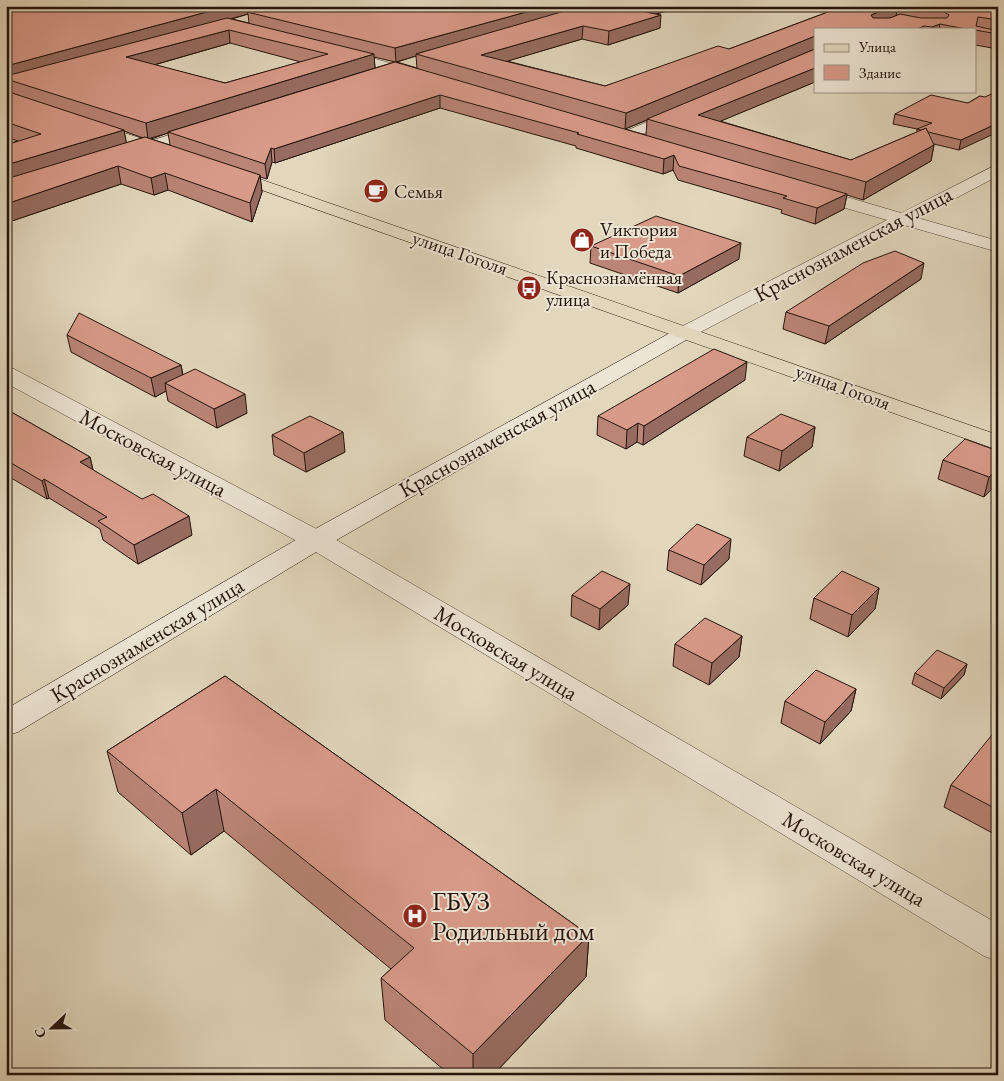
<svg xmlns="http://www.w3.org/2000/svg" width="1004" height="1081" font-family="'EB Garamond',serif">
	<rect width="100%" height="100%" fill="#e2d7bd"/>
	<filter id="stains"><feTurbulence type="fractalNoise" baseFrequency=".004" numOctaves="4"/><feColorMatrix values="0 0 0 0 .2 0 0 0 0 .09 0 0 0 0 .02 0 0 0 .5 -.17"/></filter>
	<radialGradient id="worn" r=".72"><stop offset=".6" stop-color="#630" stop-opacity="0"/><stop offset="1" stop-color="#630" stop-opacity=".3"/></radialGradient>
	<g fill="none" stroke-linecap="round" stroke-linejoin="round">
		<defs>
			<g id="street">
				<path d="M338,49L424,72L426,75L419,79L334,56L332,53Z"/>
				<path d="M680,108L687,112L685,115L631,139L626,141L618,136L621,133Z"/>
				<path d="M205,124L210,125L212,128L210,131L127,158L119,153L121,150Z"/>
				<path d="M998,164V176L918,218L998,241V252L904,225L693,336L686,338L679,336L675,332L679,328L887,220L804,196L802,192L804,188H816L901,213Z"/>
				<path d="M6,367L14,369L326,534L998,924V961L984,956L306,546L6,383Z"/>
			</g>
			<path id="secondary" d="M686,326L693,328L697,332L693,336L326,546L18,732L6,736V709L306,534L679,328Z"/>
			<g id="primary">
				<path d="M91,122L174,149L176,152L168,157L162,155L86,129L84,126L86,123Z"/>
				<path d="M225,167L998,435V450L219,175L217,172L219,169Z"/>
			</g>
		</defs>
		<use href="#street" stroke="#544338" stroke-width="1"/>
		<use href="#secondary" stroke="#24120b" stroke-width="1"/>
		<use href="#primary" stroke="#24120b" stroke-width="1"/>
		<use href="#street" fill="#ece5d4" fill-rule="evenodd"/>
		<use href="#secondary" fill="#ece5d4" fill-rule="evenodd"/>
		<use href="#primary" fill="#e2d7bd" fill-rule="evenodd"/>
	</g>
	<g fill="#ba8476" stroke="#24120b" fill-rule="evenodd">
		<path d="M6,6H685L656,14L660,28L608,45L582,39L507,61L605,86L729,49L844,6H998V49L975,45V29H815V82L720,121L851,160L917,132V129L893,124L895,114L968,103L980,96L959,150L934,144L931,161L863,200L847,195L844,209L815,224L781,213L782,210L678,180L673,170L663,174L576,148V146L440,108L275,163L272,162L267,179L260,177L262,192L252,222L168,190L154,195L121,184L6,223V144L18,141L6,137ZM248,14L249,23L232,19ZM230,43L301,62L225,83L154,65ZM416,56L417,68L397,62ZM374,57L395,62L375,68ZM647,120L646,135L625,129ZM124,131L143,138L126,143ZM168,133L170,145L151,139Z"/>
		<path d="M591,246L739,259L678,293L590,263Z"/>
		<path d="M921,279L825,344L783,329L786,312Z"/>
		<path d="M67,335L181,365L183,375L247,413L217,428L168,401L166,391L155,397L71,352Z"/>
		<path d="M745,380L643,445L637,442L626,449L597,435L598,416Z"/>
		<path d="M6,409L90,457L93,470L192,535L138,564L103,540L100,529L49,498L47,499L6,475Z"/>
		<path d="M815,427L812,447L779,471L744,456L747,437Z"/>
		<path d="M272,435L345,452L306,472L274,455Z"/>
		<path d="M998,451V483L984,497L938,479L943,460Z"/>
		<path d="M669,550L729,559L701,585L667,570Z"/>
		<path d="M879,588L875,609L848,637L810,619L814,598Z"/>
		<path d="M572,595L628,605L599,630L571,616Z"/>
		<path d="M742,636L739,657L709,685L673,666L675,644Z"/>
		<path d="M967,664L964,675L941,699L912,684L915,673Z"/>
		<path d="M225,676L589,935L586,977L493,1075H450L385,1020L381,978L391,969L224,831L191,855L118,792L107,751Z"/>
		<path d="M856,689L851,711L820,744L781,723L785,701Z"/>
		<path d="M998,731V836L944,807L951,785Z"/>
	</g>
	<g fill="#976c60" stroke="#24120b">
		<path d="M229,6H277L247,12L248,14L10,80L6,79V66Z"/>
		<path d="M548,6H594L416,54V56L396,62L395,48Z"/>
		<path d="M638,6H685L628,22L629,9Z"/>
		<path d="M892,6H898L896,16L869,29L871,15Z"/>
		<path d="M661,15L660,28L608,45L609,31Z"/>
		<path d="M940,24L939,29H932V27Z"/>
		<path d="M583,26L582,39L481,69V55Z"/>
		<path d="M229,30L230,43L129,72L126,57Z"/>
		<path d="M815,36V49L625,129L626,113Z"/>
		<path d="M374,54L375,68L168,132V133L148,139L146,123Z"/>
		<path d="M815,68V82L697,131L698,115Z"/>
		<path d="M440,95V108L275,163L274,149Z"/>
		<path d="M998,123V132L959,150L961,140Z"/>
		<path d="M124,130L127,146L6,184V165Z"/>
		<path d="M934,145L931,161L863,200L866,182Z"/>
		<path d="M271,148L272,162L267,179L265,164Z"/>
		<path d="M674,155L673,170L663,174L664,159Z"/>
		<path d="M118,166L121,184L6,223V204Z"/>
		<path d="M165,173L168,190L154,195L151,178Z"/>
		<path d="M260,175L262,192L252,222L250,203Z"/>
		<path d="M847,194L844,209L815,224L817,208Z"/>
		<path d="M741,243L739,259L678,293L679,276Z"/>
		<path d="M924,263L921,279L825,344L829,326Z"/>
		<path d="M747,362L745,380L643,445L644,426Z"/>
		<path d="M181,365L184,383H165L166,391L155,397L151,378Z"/>
		<path d="M245,394L247,413L217,428L214,409Z"/>
		<path d="M638,423L637,442L626,449L627,430Z"/>
		<path d="M815,427L812,447L779,471L782,451Z"/>
		<path d="M343,432L345,452L306,472L304,453Z"/>
		<path d="M90,457L94,475L80,462Z"/>
		<path d="M998,469V483L984,497L989,477Z"/>
		<path d="M44,479L49,498L47,499L42,481Z"/>
		<path d="M189,516L192,535L138,564L134,545Z"/>
		<path d="M731,539L729,559L701,585L704,565Z"/>
		<path d="M630,584L628,605L599,630L600,609Z"/>
		<path d="M879,588L875,609L848,637L852,615Z"/>
		<path d="M6,629L11,645L6,647Z"/>
		<path d="M742,636L739,657L709,685L712,663Z"/>
		<path d="M967,664L964,675L941,699L944,688Z"/>
		<path d="M856,689L851,711L820,744L825,722Z"/>
		<path d="M216,789L224,831L191,855L182,813Z"/>
		<path d="M589,935L586,977L493,1075H473V1054Z"/>
	</g>
	<g fill="#d89a89" stroke="#24120b" fill-rule="evenodd">
		<path d="M6,6H229L6,66Z"/>
		<path d="M264,6H548L395,48L247,12Z"/>
		<path d="M582,6H638L629,9L661,15L609,31L583,26L481,55L605,86L718,46L729,49L844,6H892L871,15L873,18H890L900,14L921,18H947L949,15L941,10L918,6H998V20L978,17L976,26L998,31V34L975,30V29H966L940,24L932,27L924,26L917,29H815V36L626,113L416,54Z"/>
		<path d="M227,18L374,54L146,123L6,79V76ZM229,30L328,54L225,83L126,57Z"/>
		<path d="M815,49V68L698,115L851,160L926,128L934,145L866,182L647,119Z"/>
		<path d="M395,62L847,194L817,208L783,198L787,196L679,166L674,155L664,159L577,134L579,133L440,95L274,149L271,148L265,164L168,132Z"/>
		<path d="M6,91L124,130L6,165V145L41,134L6,122Z"/>
		<path d="M998,91V123L961,140L928,132L926,128L921,130L917,129L932,123L895,114L931,95L968,103L980,96L985,97Z"/>
		<path d="M145,137L260,175L250,203L165,173L151,178L118,166L6,204V179Z"/>
		<path d="M656,216L741,243L679,276L591,246Z"/>
		<path d="M895,251L924,263L829,326L786,312L863,263Z"/>
		<path d="M79,313L181,365L151,378L67,335Z"/>
		<path d="M714,349L747,362L644,426L638,423L627,430L598,416Z"/>
		<path d="M195,369L245,394L214,409L165,383Z"/>
		<path d="M6,409L90,457L80,462L142,499L153,494L189,516L134,545L98,521L107,517L44,479L42,481L6,460Z"/>
		<path d="M781,414L815,427L782,451L747,437Z"/>
		<path d="M310,416L343,432L304,453L272,435Z"/>
		<path d="M965,439L998,451V469L989,477L943,460Z"/>
		<path d="M697,524L731,539L704,565L669,550Z"/>
		<path d="M602,571L630,584L600,609L572,595Z"/>
		<path d="M842,571L879,588L852,615L814,598Z"/>
		<path d="M705,618L742,636L712,663L675,644Z"/>
		<path d="M937,650L967,664L944,688L915,673Z"/>
		<path d="M816,670L856,689L825,722L785,701Z"/>
		<path d="M225,676L589,935L473,1054L381,978L414,948L216,789L182,813L107,751Z"/>
		<path d="M996,730L998,731V810L951,785Z"/>
	</g>
	<defs>
		<symbol id="cafe-disc" viewBox="-11 -11 22 22"><circle r="9.5" fill="#8f2418" stroke="#ece5d4"/><path d="M-5.5-4.5H6V0H3Q3 3.5 0 3.5H-2.5Q-5.5 3.5-5.5 0ZM3-3.2v2h1.7v-2ZM-6 4.5H4V6H-6Z" fill="#fff"/></symbol>
		<symbol id="shop-disc" viewBox="-11 -11 22 22"><circle r="9.5" fill="#8f2418" stroke="#ece5d4"/><path d="M-5-2.5h2.3a2.7 3.5 0 0 1 5.4 0H5L5.5 6h-11ZM-1.5-2.5h3a1.5 2.3 0 0 0-3 0Z" fill="#fff"/></symbol>
		<symbol id="bus-disc" viewBox="-11 -11 22 22"><circle r="9.5" fill="#8f2418" stroke="#ece5d4"/><path d="M-5-6H5V4H4V6H2V4H-2V6H-4V4H-5ZM-3.5-4V0h7V-4ZM-3.5 1.2v1.5H-2V1.2ZM2 1.2v1.5H3.5V1.2Z" fill="#fff"/></symbol>
		<symbol id="hospital-disc" viewBox="-11 -11 22 22"><circle r="9.5" fill="#8f2418" stroke="#ece5d4"/><path d="M-5-5h3v3.5h4V-5h3V5h-3V1.5h-4V5h-3Z" fill="#fff"/></symbol>
	</defs>
	<g fill-rule="evenodd">
		<use href="#cafe-disc" x="362" y="177" width="28" height="28"/>
		<use href="#shop-disc" x="568" y="226" width="28" height="28"/>
		<use href="#bus-disc" x="515" y="274" width="28" height="28"/>
		<use href="#hospital-disc" x="401" y="902" width="28" height="28"/>
	</g>
	<g text-anchor="middle" dominant-baseline="central" stroke-width="4" stroke-linejoin="round" paint-order="stroke">
		<g font-size="19" fill="#24120b" stroke="#ece5d4" text-anchor="start">
			<text x="394" y="191">Семья</text>
			<text x="600" y="229">Vиктория<tspan x="600" dy="22">и Победа</tspan></text>
			<text x="546" y="277">Краснознамённая<tspan x="546" dy="22">улица</tspan></text>
		</g>
		<g font-size="19" fill="#24120b" stroke="#ece5d4">
			<text transform="translate(460 253) rotate(19)">улица Гоголя</text>
			<text transform="translate(843 387) rotate(20)">улица Гоголя</text>
		</g>
		<g font-size="22" fill="#24120b" stroke="#ece5d4">
			<text transform="translate(853 244) rotate(-28)">Краснознаменская улица</text>
			<text transform="translate(497 438) rotate(-29)">Краснознаменская улица</text>
			<text transform="translate(153 453) rotate(28)">Московская улица</text>
			<text transform="translate(147 640) rotate(-31)">Краснознаменская улица</text>
			<text transform="translate(506 653) rotate(31)">Московская улица</text>
			<text transform="translate(854 859) rotate(31)">Московская улица</text>
		</g>
		<g font-size="26" fill="#24120b" stroke="#ece5d4" text-anchor="start">
			<text x="432" y="901">ГБУЗ<tspan x="432" dy="30">Родильный дом</tspan></text>
		</g>
	</g>
	<rect width="1004" height="1081" fill="none" stroke="#e2d7bd" stroke-width="25"/>
	<rect x="8" y="8" width="989" height="1066" fill="none" stroke="#24120b" stroke-width="2.5"/>
	<rect x="12" y="12" width="979" height="1056" fill="none" stroke="#24120b"/>
	<rect x="814" y="28" width="162" height="65" fill="#ece5d4" stroke="#9c9184"/>
	<rect x="824" y="44" width="25" height="8" fill="#e2d7bd" stroke="#9c9184"/>
	<text x="859" y="52" font-size="15" fill="#24120b">Улица</text>
	<rect x="824" y="65" width="25" height="15" fill="#d89a89" stroke="#9c9184"/>
	<text x="859" y="78" font-size="15" fill="#24120b">Здание</text>
	<g transform="translate(52 1028) rotate(248)" stroke="#ece5d4" stroke-width="4" paint-order="stroke">
	<path d="M0-4L9 19L0 12L-9 19Z" fill="#24120b"/>
	<text y="-8" font-size="14" font-weight="bold" text-anchor="middle" fill="#24120b">С</text>
	</g>
	<rect width="100%" height="100%" filter="url(#stains)"/>
	<rect width="100%" height="100%" fill="url(#worn)"/>
</svg>
